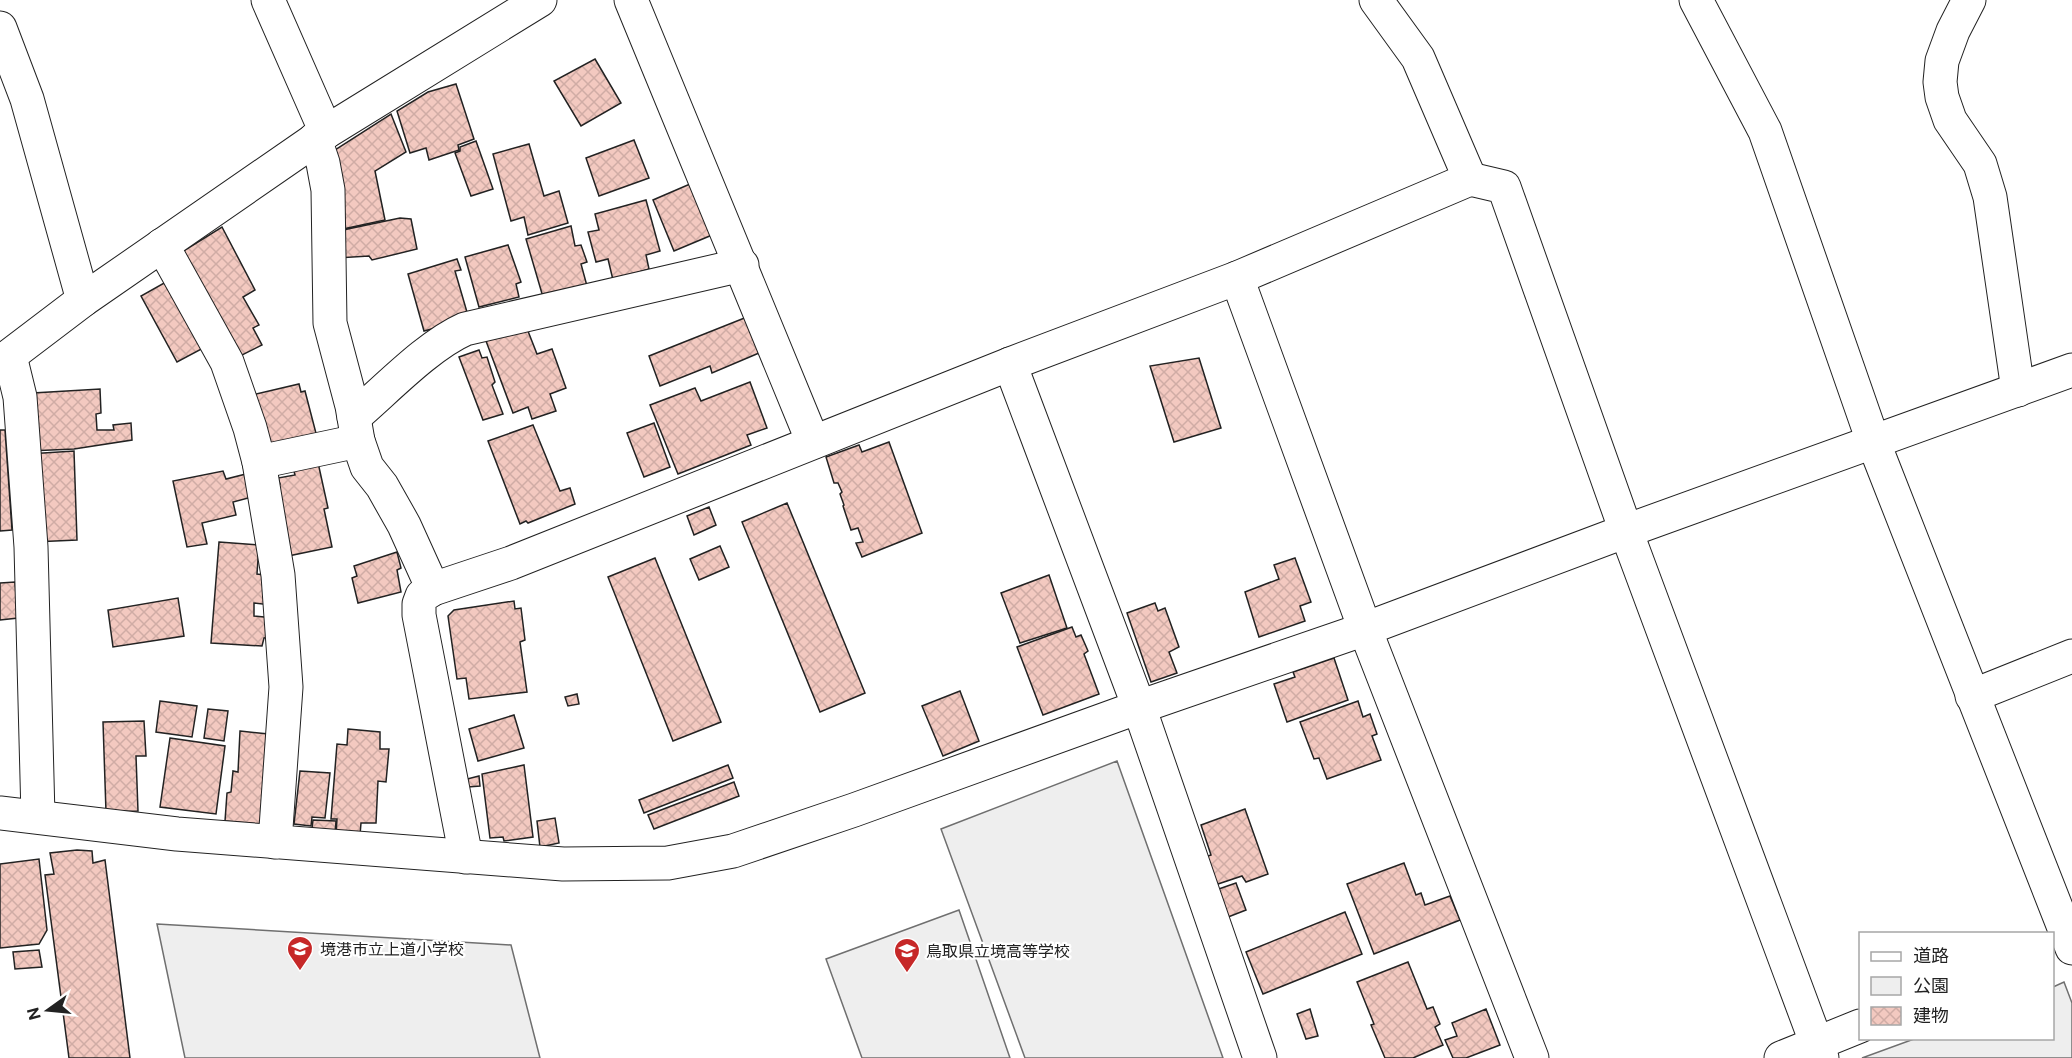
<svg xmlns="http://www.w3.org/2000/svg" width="2072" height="1058" font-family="'Public Sans','Noto Sans JP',sans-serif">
	<defs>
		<pattern id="building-cross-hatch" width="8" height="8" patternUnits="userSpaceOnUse" patternTransform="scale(1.5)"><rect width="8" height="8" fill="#f3c9c0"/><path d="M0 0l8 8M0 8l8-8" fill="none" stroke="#d0aca5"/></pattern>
	</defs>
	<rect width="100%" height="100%" fill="#fff"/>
	<g fill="#eee" stroke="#6f6f6f" stroke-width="1.5">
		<path d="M1117,761L1223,1058H1025L941,829Z"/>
		<path d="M959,910L1010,1058H862L826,959Z"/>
		<path d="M157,924L511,945L540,1058H185Z"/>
		<path d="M2064,982L2072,1003V1058H1862L1914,1039L2052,1038L2053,987Z"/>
	</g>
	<g fill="url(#building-cross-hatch)" stroke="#222" stroke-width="1.5">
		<path d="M595,59L621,103L581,126L554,81Z"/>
		<path d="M456,84L474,139L458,145L459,150L429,160L426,148L410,153L397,111L428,92Z"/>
		<path d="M391,114L406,152L375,171L385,220L343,229L327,155Z"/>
		<path d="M634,140L649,178L599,196L586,158Z"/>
		<path d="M476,141L493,189L471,196L455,153L460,151V147Z"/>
		<path d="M529,144L544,196L559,191L568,223L528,235L524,217L511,221L493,154Z"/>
		<path d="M690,184L712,235L674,251L653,200Z"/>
		<path d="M646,200L660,251L646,255L649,269L613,280L608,259L596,262L588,232L599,230L595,214Z"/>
		<path d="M400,218L411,219L417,249L372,260L369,256L337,258L343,230Z"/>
		<path d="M571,226L575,246L581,245L587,262L581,264L587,286L543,297L526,239Z"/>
		<path d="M222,227L255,290L243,297L259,325L253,328L262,345L232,360L177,255Z"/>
		<path d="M508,245L521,282L516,284L519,297L479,307L465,257Z"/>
		<path d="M457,259L461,270L455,271L469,319L424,331L408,274Z"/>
		<path d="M173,278L209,345L177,362L141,296Z"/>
		<path d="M752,315L766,350L712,373L710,366L660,386L649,356Z"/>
		<path d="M526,326L537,354L552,349L566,388L550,394L556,411L532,419L528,407L513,413L486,341Z"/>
		<path d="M479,350L482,358L487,357L495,382L492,385L503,414L483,420L459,357Z"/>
		<path d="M1199,358L1221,428L1174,442L1150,366Z"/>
		<path d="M750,382L767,428L747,435L751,445L678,474L650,405L695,388L701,401Z"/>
		<path d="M299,384L301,392L305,391L318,441L267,453L252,395Z"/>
		<path d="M100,389L101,413L96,414L97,430H114L113,425L131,423L132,440L74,449L29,451L33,393Z"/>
		<path d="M654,423L670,467L644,477L627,433Z"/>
		<path d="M533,425L560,491L570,488L575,504L528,523L526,521L520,524L488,441Z"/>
		<path d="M0,430H5L12,530L0,531Z"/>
		<path d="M889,442L922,533L862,557L856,543L863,542L858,528L851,530L843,506L844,505L840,494L842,492L838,483H834L826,457L859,445L862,452Z"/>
		<path d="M74,451L77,540L33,542L28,454Z"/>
		<path d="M317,458L328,508L324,509L332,547L288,556L274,485L280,484L278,478L295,475L292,464Z"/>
		<path d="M223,471L226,479L246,474L252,497L233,502L236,515L202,523L207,544L187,547L173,481Z"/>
		<path d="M787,503L865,693L820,712L742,522Z"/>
		<path d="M709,507L716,525L694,535L687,516Z"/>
		<path d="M219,542L259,545L257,574L265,575L271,605L254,603V616L274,618L272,637L264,638L262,646L211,643Z"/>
		<path d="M720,546L729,567L699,580L690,559Z"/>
		<path d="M397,552L401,568L397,570L401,592L358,603L352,578L357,576L354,566Z"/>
		<path d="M655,558L721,722L673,741L608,577Z"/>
		<path d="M1295,558L1311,602L1300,606L1305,621L1259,637L1245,592L1279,579L1274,565Z"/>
		<path d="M1049,575L1067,628L1020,643L1001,593Z"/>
		<path d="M15,582L18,618L0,620V583Z"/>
		<path d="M178,598L184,636L113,647L108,610Z"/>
		<path d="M514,601L515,609L521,608L525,640L520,642L527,692L469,699L466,678L457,679L448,616L454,610Z"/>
		<path d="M1155,603L1158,611L1165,608L1179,647L1169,652L1177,673L1151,682L1127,613Z"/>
		<path d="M1072,627L1076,637L1081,635L1088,651L1084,654L1099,694L1043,715L1017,647Z"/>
		<path d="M1334,658L1348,700L1287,722L1274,684L1295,677L1293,672Z"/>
		<path d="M960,691L979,741L943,756L922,706Z"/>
		<path d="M577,694L579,704L568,706L565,697Z"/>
		<path d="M160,701L197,706L192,737L156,732Z"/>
		<path d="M1358,701L1363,717L1370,714L1377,734L1372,736L1381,760L1327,779L1319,758L1314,759L1300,722Z"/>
		<path d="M208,709L228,711L224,741L204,738Z"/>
		<path d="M514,715L524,748L478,761L469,729Z"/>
		<path d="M144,721L146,756H136L138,811L106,812L103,722Z"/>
		<path d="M348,729L380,732V749H389L386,782L378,781L376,823H361L360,835L336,834L337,819H331L337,744L347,745Z"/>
		<path d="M240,731L278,735L269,825L225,821L227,793L231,792L233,771L238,772Z"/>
		<path d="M170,738L225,746L216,814L160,807Z"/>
		<path d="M524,765L533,837L504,841L503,837L490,838L482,774Z"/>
		<path d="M728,765L733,778L644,813L639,800Z"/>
		<path d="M300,771L330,773L325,818L312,817L311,826L294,824Z"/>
		<path d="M479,776L480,786L468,787L467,779Z"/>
		<path d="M734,782L739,796L654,829L648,815Z"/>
		<path d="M1245,809L1268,874L1246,882L1242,876L1212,886L1202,858L1211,855L1201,825Z"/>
		<path d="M555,818L559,843L540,847L537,821Z"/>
		<path d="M313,820L336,821L335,834L311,837Z"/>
		<path d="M77,850L92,851L93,863L105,860L130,1058H69L45,875L54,874L50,853Z"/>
		<path d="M39,859L47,930L39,944L0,948V864Z"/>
		<path d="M1404,863L1416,895L1421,893L1425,905L1450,896L1460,920L1374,954L1347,884Z"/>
		<path d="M1236,883L1246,910L1223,919L1213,891Z"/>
		<path d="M1345,912L1362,954L1263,994L1246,952Z"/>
		<path d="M39,950L42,967L15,969L13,952Z"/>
		<path d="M1408,962L1427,1009L1433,1007L1440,1024L1435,1027L1443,1045L1413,1058H1385L1371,1025L1374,1024L1357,982Z"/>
		<path d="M1310,1009L1318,1036L1306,1039L1297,1014Z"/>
		<path d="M1486,1009L1500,1045L1466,1058H1453L1445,1040L1457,1036L1452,1023Z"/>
	</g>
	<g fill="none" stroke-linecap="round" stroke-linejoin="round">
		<defs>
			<g id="minor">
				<path d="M268,0L326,132"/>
				<path d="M631,0L813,442"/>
				<path d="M1376,0L1418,58L1470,179"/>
				<path d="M1696,0L1765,131L1873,441L2072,948"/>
				<path d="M1969,0L1953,31L1942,61L1940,82L1942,97L1950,120L1980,164L1990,197L2018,390"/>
				<path d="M0,28L27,99L83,300"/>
				<path d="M315,139L323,163L328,190L330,323L352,406L358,441L367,467L382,486L404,525L433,589"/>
				<path d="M162,245L227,362L250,428L259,462L278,575L286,687L275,842"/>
				<path d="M1237,278L1365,629L1532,1058"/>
				<path d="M10,356L20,397L31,547L38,816"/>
				<path d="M0,363L83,300L326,132L540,0"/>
				<path d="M1010,364L1139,707L1260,1058"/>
				<path d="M354,417C386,390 427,346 465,329L742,265"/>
				<path d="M259,462L358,441"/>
				<path d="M1972,696L2072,656"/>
				<path d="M0,813L177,834L563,864L668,863L733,851L854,810L1139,707L1365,629L1626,531L2072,370"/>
				<path d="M466,857L419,615V604L422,596L433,589L511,563L1010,364L1237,278L1470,179L1504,187L1626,531L1822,1058"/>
				<path d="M1781,1058L1860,1026"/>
			</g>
		</defs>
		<use href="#minor" stroke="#222" stroke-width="35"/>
		<use href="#minor" stroke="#fff" stroke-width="33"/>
	</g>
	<defs>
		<symbol id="school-pin" viewBox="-11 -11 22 30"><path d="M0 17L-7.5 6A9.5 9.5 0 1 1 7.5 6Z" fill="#c62828" stroke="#fff"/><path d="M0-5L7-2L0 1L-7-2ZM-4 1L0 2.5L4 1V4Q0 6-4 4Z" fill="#fff"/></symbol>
	</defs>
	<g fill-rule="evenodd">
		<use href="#school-pin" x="285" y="934" width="30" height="40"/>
		<use href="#school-pin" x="892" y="936" width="30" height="40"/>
	</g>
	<g text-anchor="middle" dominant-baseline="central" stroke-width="4.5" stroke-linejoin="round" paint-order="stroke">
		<g font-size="16" fill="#222" stroke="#fff" text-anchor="start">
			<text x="320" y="949">境港市立上道小学校</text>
			<text x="926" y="951">鳥取県立境高等学校</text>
		</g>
	</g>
	<rect x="1859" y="932" width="195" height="108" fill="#ffffff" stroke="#a7a7a7" stroke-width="1.5"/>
	<rect x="1871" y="952" width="30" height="9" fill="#ffffff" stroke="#a7a7a7" stroke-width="1.5"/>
	<text x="1913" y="962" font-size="18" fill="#222222">道路</text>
	<rect x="1871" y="977" width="30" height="18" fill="#eeeeee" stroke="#a7a7a7" stroke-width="1.5"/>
	<text x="1913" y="992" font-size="18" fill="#222222">公園</text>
	<rect x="1871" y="1007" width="30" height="18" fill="url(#building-cross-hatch)" stroke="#a7a7a7" stroke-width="1.5"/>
	<text x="1913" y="1022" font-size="18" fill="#222222">建物</text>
	<g transform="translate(48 1010) rotate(255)" stroke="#ffffff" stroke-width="4.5" paint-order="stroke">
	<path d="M0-4.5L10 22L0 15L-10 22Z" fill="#222222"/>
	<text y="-9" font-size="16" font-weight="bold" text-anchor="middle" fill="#222222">N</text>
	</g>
</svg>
